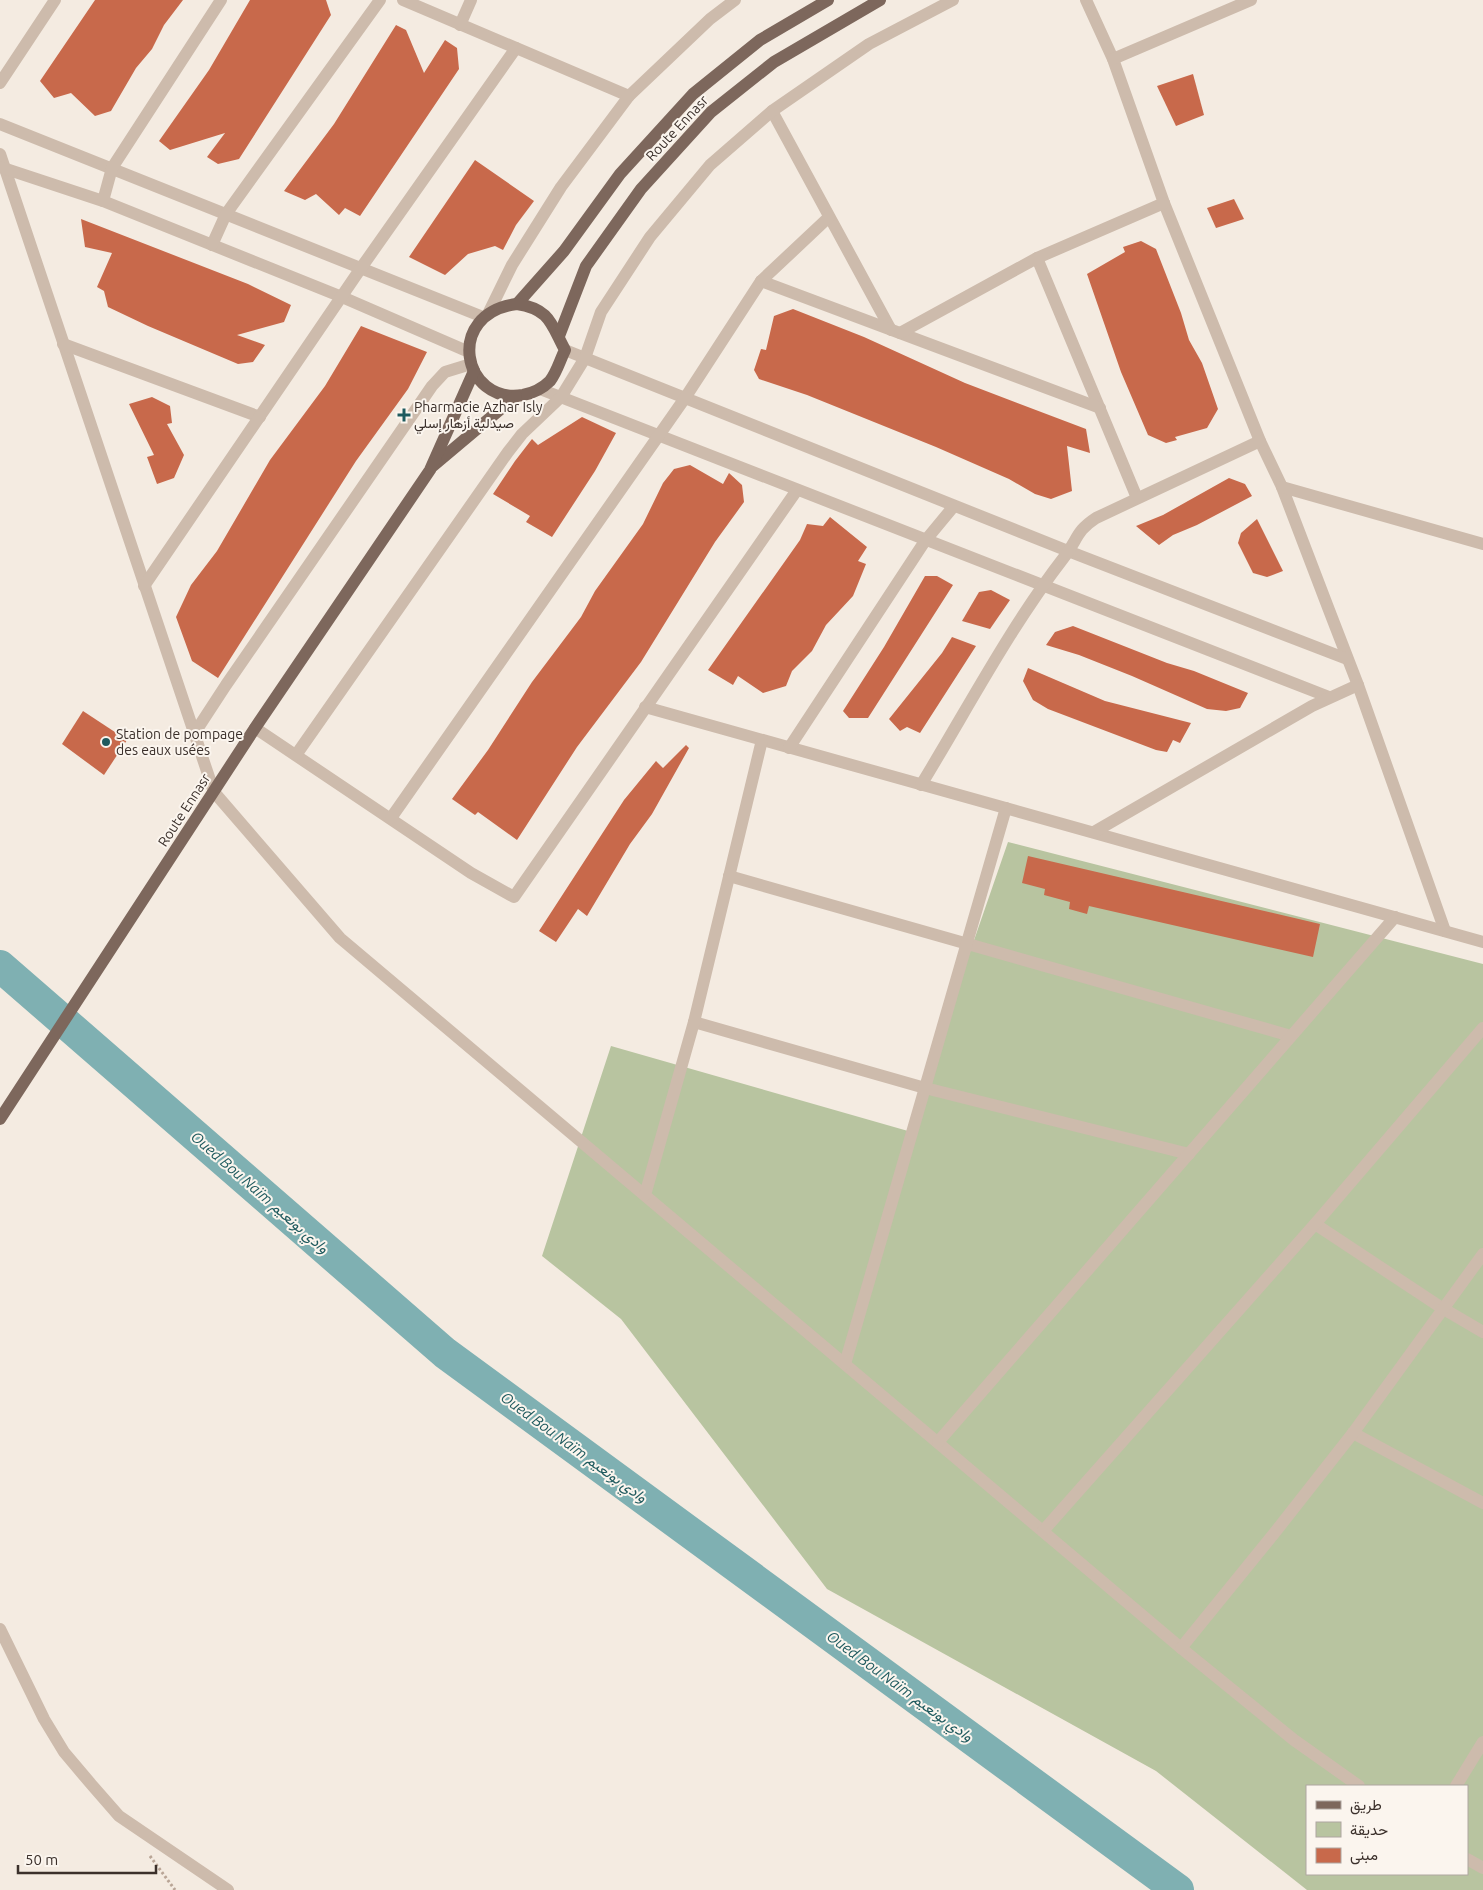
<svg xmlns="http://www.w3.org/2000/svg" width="1483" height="1890" font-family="Ubuntu,Vazirmatn,sans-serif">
	<rect width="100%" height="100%" fill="#f4ebe1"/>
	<path fill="#b8c4a0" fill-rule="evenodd" d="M1008,842L1483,964V1890H1307L1156,1771L827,1589L621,1319L542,1256L611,1046L908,1131ZM1307,1786H1467V1874H1307Z"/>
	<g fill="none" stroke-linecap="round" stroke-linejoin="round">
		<path stroke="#7fb0b2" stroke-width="32" d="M0,966L445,1353L1178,1890"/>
	</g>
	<g fill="#c8694b">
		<path d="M95,0H183L164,25L152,49L136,68L111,111L95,116L71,93L54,98L40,81Z"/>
		<path d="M250,0H326L331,15L239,159L218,164L207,157L225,133L170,150L159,141L209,70Z"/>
		<path d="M396,25L406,30L424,73L445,40L457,48L459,69L360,216L345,208L339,215L316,194L305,200L284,191L334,124Z"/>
		<path d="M1193,74L1204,115L1176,126L1157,86Z"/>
		<path d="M475,160L534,201L516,225L503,250L495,246L468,254L445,275L409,257Z"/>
		<path d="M1234,199L1244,219L1216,228L1207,208Z"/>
		<path d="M81,219L248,284L291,305L284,322L237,335L265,345L253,362L238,364L148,326L108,307L104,291L97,287L112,253L85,247Z"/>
		<path d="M1141,241L1156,249L1181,313L1189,340L1202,363L1218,409L1207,428L1175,437L1177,440L1166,443L1148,435L1121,372L1087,274L1125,252L1123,247Z"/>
		<path d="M793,309L864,337L965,383L1086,429L1090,453L1067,446L1072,491L1051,499L1035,494L1009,479L936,447L807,395L759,379L754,370L761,349L766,350L774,316Z"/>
		<path d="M361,326L427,352L408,389L356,461L218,678L192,661L176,617L191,585L217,551L270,460L325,386Z"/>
		<path d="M152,397L170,406L172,423L167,424L184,455L174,478L157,484L147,457L154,455L129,404Z"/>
		<path d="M582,417L616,433L595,471L552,537L526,522L530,516L493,494L515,461L532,439L538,445Z"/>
		<path d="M690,465L723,484L729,473L742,485L744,502L715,542L641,662L577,747L517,840L478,812L475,815L452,799L488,750L532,682L581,617L595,591L643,524L663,483L674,469Z"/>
		<path d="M1229,478L1245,484L1252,496L1197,525L1173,535L1159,545L1136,526L1163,515Z"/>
		<path d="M830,517L867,547L858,561L866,564L853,596L826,625L812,651L792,671L786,686L763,693L738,676L733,685L708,670L800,540L807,524L823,526Z"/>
		<path d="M1257,519L1283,571L1267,577L1253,573L1238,543L1241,533Z"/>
		<path d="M925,576H937L953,585L868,718H849L843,711L884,647Z"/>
		<path d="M991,590L1010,600L990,629L962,621L979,592Z"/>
		<path d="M1073,626L1167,663L1194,671L1248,693L1240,708L1226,711L1207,709L1132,676L1079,655L1046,645L1055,632Z"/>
		<path d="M952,637L976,646L920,733L907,727L900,731L889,719L942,653Z"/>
		<path d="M1028,668L1105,701L1191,723L1180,743L1173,740L1167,752L1156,750L1048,709L1033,700L1023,681Z"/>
		<path d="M83,711L127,740L104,775L62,744Z"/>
		<path d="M686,745L689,748L652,814L630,844L587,916L578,909L556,942L539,931L624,800L656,761L663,768Z"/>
		<path d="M1028,856L1320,924L1313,957L1089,906L1087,914L1069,909L1070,902L1044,895L1045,889L1022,883Z"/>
	</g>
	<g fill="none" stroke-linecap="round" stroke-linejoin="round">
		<path stroke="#b9a596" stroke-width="3" stroke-dasharray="2.5 2.5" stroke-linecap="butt" d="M150,1856L175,1890"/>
		<g stroke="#cdbbac" stroke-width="12">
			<path d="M403,0L629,96"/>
			<path d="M1086,0L1113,59L1164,203L1260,441L1282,487L1329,610L1358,685L1445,931"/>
			<path d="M460,25L471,0"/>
			<path d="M1113,59L1251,0"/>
			<path d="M0,83L55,0"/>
			<path d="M772,111L891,330"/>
			<path d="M0,124L483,317"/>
			<path d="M0,154L214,792L340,938L1181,1648L1294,1740L1359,1786"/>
			<path d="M0,167L103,201L342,297L469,352"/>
			<path d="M103,201L112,168L221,0"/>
			<path d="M212,245L226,214L380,0"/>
			<path d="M1037,258L1137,498"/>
			<path d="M761,281L1100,408"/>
			<path d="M489,312L512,265L561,187L629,96L710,19L735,0"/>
			<path d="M900,333L1037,258L1164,203"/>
			<path d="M63,344L260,417"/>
			<path d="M565,350L1068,551L1347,659"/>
			<path d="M540,389L1329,697"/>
			<path d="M1282,487L1483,544"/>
			<path d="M144,586L361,268L516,48"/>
			<path d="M645,707L1483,942"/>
			<path d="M255,728L471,873L514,897L797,490"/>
			<path d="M194,734L226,685L432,386L445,372L471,364"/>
			<path d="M789,748L925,541L954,506"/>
			<path d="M296,755L508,452L522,434L561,397L585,358L601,312L650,237L710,165L772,111L869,44L953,0"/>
			<path d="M921,785C968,708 1010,627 1065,556C1078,539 1076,531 1096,518L1260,441"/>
			<path d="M391,818L685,398L761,281L829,217"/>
			<path d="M1094,832L1312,706L1358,685"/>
			<path d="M729,876L1291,1036"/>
			<path d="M694,1022L925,1088L1189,1154"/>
			<path d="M645,1195L694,1022L762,740"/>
			<path d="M1315,1224L1442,1308L1483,1332"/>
			<path d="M845,1364L1006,808"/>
			<path d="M1353,1433L1483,1503"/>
			<path d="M938,1442L1395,917"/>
			<path d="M1043,1531L1315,1224L1483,1028"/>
			<path d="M0,1629L44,1719L64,1752L91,1784L119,1816L228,1890"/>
			<path d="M1181,1648L1276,1531L1353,1433L1483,1254"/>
			<path d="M1456,1786L1483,1742"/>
			<path d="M1467,1859L1483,1868"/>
		</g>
		<g stroke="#7d675c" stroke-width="12">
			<path d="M517,304L564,251L620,174L693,94L760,40L828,0"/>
			<path d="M517,304C550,309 551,324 565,350C560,360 557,372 550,381C543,388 533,393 523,395C462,405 444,313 517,304Z"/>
			<path d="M559,336L586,266L641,189L711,112L774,62L880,0"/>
			<path d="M433,466L516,396"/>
			<path d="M0,1119L255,728L430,470L474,371"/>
		</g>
	</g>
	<g fill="#1f5a5e" stroke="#fbf5ee" stroke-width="2">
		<path d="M401.5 407.5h5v5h5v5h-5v5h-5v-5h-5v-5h5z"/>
		<circle cx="106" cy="742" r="5"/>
	</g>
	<g text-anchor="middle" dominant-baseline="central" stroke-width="4" stroke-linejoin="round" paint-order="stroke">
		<g font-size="14" fill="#3b302b" stroke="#fbf5ee">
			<text transform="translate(677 128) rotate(-47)">Route Ennasr</text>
			<text transform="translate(184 810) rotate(-57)">Route Ennasr</text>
		</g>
		<g font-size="14" fill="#3b302b" stroke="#fbf5ee" text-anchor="start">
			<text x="414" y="407">Pharmacie Azhar Isly<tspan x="414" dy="16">صيدلية أزهار إسلي</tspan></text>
			<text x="116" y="734">Station de pompage<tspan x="116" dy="16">des eaux usées</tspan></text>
		</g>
		<g font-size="15" font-style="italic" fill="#1f5a5e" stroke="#fbf5ee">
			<text transform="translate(260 1192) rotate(41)">Oued Bou Naïm وادي بونعيم</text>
			<text transform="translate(574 1447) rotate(36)">Oued Bou Naïm وادي بونعيم</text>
			<text transform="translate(900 1686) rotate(36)">Oued Bou Naïm وادي بونعيم</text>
		</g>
	</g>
	<rect x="1306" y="1785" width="162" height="90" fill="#fbf5ee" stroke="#aea6a0"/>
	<rect x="1316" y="1801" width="25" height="8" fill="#7d675c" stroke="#aea6a0"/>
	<text x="1350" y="1810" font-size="15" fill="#3b302b">طريق</text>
	<rect x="1316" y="1822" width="25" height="15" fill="#b8c4a0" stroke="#aea6a0"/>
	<text x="1350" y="1835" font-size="15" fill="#3b302b">حديقة</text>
	<rect x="1316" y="1848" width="25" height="15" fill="#c8694b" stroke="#aea6a0"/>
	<text x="1350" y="1860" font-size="15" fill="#3b302b">مبنى</text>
	<path d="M18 1865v8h138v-8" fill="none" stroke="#3b302b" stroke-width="2.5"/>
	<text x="25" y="1865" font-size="15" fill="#3b302b" stroke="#fbf5ee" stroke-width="4" paint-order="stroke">50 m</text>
</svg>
